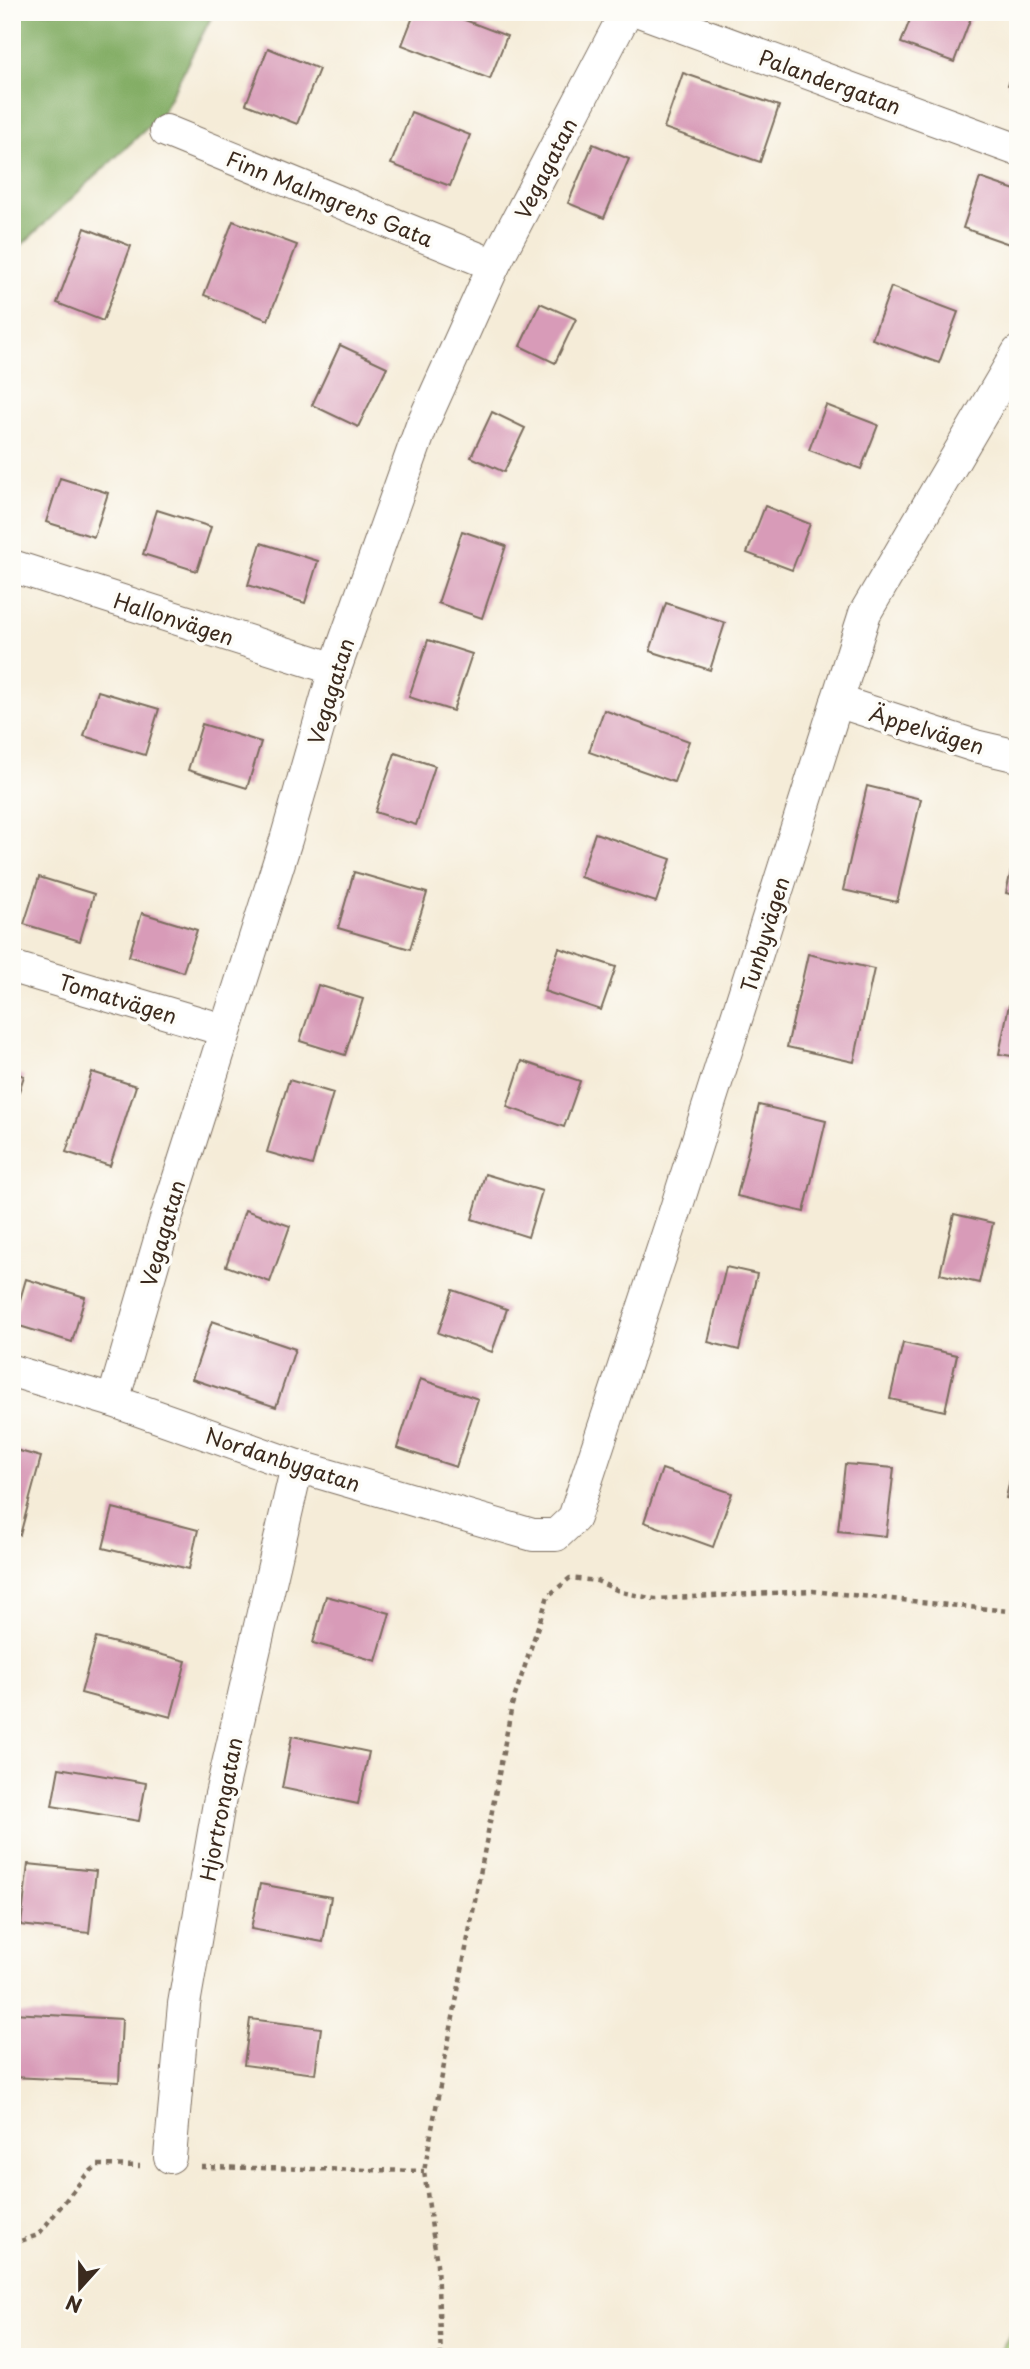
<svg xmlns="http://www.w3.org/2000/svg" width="1030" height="2369" font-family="'Playpen Sans',sans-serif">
	<rect width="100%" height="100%" fill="#fdfcf7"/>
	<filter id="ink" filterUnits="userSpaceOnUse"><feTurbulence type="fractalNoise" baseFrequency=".0143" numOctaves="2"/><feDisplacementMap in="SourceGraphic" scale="14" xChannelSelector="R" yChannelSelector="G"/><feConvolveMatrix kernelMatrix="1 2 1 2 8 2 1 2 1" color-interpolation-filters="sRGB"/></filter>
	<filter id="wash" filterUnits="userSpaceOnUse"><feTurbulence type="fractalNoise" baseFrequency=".00686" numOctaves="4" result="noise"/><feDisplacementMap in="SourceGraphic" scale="28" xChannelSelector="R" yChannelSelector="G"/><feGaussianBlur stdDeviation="1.57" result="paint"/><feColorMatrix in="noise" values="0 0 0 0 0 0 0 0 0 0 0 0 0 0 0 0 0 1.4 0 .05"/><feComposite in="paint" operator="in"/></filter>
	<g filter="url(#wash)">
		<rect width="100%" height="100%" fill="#f5ecd8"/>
		<path fill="#a5ca75" stroke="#707a4a" stroke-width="2" d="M1018,2320V2357H997Z"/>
		<path fill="#84ae66" stroke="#606c42" stroke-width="2" d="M12,12H214L161,115L12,254Z"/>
		<g id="blocks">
			<g fill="#d89bb8">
				<path d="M415,12H444L507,36L490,79L402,45Z"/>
				<path d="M913,12H973L954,62L901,43Z"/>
				<path d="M268,48L319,69L297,124L246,104Z"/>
				<path d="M1017,59H1018V89L1008,85Z"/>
				<path d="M683,73L779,106L760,162L664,128Z"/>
				<path d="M411,112L470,135L450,186L391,164Z"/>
				<path d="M593,144L629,159L604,218L568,203Z"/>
				<path d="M980,178L1018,191V247L963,228Z"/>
				<path d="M233,221L297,245L268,320L204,295Z"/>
				<path d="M85,228L131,246L103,321L57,303Z"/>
				<path d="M891,287L958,312L939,363L872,339Z"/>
				<path d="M540,303L576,319L555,363L520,346Z"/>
				<path d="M340,345L387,367L358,427L312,405Z"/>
				<path d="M826,405L878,425L861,469L809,450Z"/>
				<path d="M492,412L525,428L504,472L471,457Z"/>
				<path d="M60,478L108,493L94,537L46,522Z"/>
				<path d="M765,506L810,524L792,570L747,553Z"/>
				<path d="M157,510L211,527L197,571L143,554Z"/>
				<path d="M462,531L506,546L482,618L438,603Z"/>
				<path d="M261,543L318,561L305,603L248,585Z"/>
				<path d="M666,603L725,623L710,670L650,651Z"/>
				<path d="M1017,638H1018V663L1010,660Z"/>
				<path d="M428,640L472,654L453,711L409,697Z"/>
				<path d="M98,691L159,709L145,755L84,736Z"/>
				<path d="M604,710L689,741L674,782L589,752Z"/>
				<path d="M202,724L261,742L247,788L188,770Z"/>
				<path d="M395,753L435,766L416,825L375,812Z"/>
				<path d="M867,786L921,799L897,902L843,890Z"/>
				<path d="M595,833L671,859L656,902L580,877Z"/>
				<path d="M1017,844H1018V896L1006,893Z"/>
				<path d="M354,872L427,893L410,949L338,928Z"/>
				<path d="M39,877L94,894L80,941L24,924Z"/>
				<path d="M142,913L197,930L183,972L129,956Z"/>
				<path d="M559,948L616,967L601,1010L544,991Z"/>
				<path d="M808,954L874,969L854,1062L787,1047Z"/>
				<path d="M318,985L363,999L345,1055L300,1041Z"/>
				<path d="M1009,1005L1018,1007V1057L999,1054Z"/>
				<path d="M522,1061L580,1081L564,1127L507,1107Z"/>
				<path d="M12,1072L24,1076L13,1110L12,1109Z"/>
				<path d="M92,1072L136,1086L110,1166L66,1152Z"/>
				<path d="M289,1080L333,1093L312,1165L267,1152Z"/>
				<path d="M759,1105L826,1121L804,1212L737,1196Z"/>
				<path d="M485,1174L542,1191L528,1237L472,1219Z"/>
				<path d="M245,1210L290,1226L270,1282L226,1266Z"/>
				<path d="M954,1214L993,1223L979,1283L940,1274Z"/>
				<path d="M726,1267L757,1274L739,1350L708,1342Z"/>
				<path d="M26,1279L85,1297L72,1342L13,1324Z"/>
				<path d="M453,1290L507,1309L492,1352L438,1333Z"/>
				<path d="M212,1321L295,1349L276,1407L192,1379Z"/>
				<path d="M903,1343L957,1355L945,1411L890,1399Z"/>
				<path d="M420,1379L478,1399L456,1467L397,1448Z"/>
				<path d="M1017,1447H1018V1501L1006,1498Z"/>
				<path d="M12,1449L41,1457L20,1535L12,1533Z"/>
				<path d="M845,1464L894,1468L886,1536L838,1531Z"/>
				<path d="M662,1469L732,1493L713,1547L644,1522Z"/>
				<path d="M113,1508L198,1530L189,1569L103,1548Z"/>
				<path d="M326,1596L390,1613L376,1661L313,1643Z"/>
				<path d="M96,1638L186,1661L171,1717L81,1693Z"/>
				<path d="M292,1736L369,1752L358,1804L282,1788Z"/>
				<path d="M59,1768L146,1783L139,1821L52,1806Z"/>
				<path d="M28,1864L96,1871L89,1933L21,1925Z"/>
				<path d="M260,1884L331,1897L323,1942L251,1929Z"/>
				<path d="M12,2013L122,2019L119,2082L12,2077Z"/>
				<path d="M250,2019L321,2028L315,2074L244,2065Z"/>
			</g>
		</g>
	</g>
	<g filter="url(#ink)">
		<use href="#blocks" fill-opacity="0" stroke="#7c6e5f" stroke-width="2"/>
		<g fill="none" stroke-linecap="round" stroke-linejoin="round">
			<defs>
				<g id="minor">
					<path d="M642,12L1018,150"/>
					<path d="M166,131L494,265"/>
					<path d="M12,566L335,669"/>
					<path d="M837,701L975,746L1018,756"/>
					<path d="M12,967L224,1030"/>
					<path d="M12,1371L113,1401L297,1466L533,1535H556L574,1518L673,1218L865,613L1018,352"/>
					<path d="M113,1401L168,1212L286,840L335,669L422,425L494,265L626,12"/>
					<path d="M170,2157L184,2004L219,1803L297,1466"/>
				</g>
			</defs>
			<use href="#minor" stroke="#7c6e5f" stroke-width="34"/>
			<g stroke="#7c6e5f" stroke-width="4.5" stroke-dasharray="5 5" stroke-linecap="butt">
				<path d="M201,2167L424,2171"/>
				<path d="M12,2244L38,2235L86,2175L98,2165L140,2166"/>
				<path d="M441,2357L437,2264L424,2171L512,1705L548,1596L570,1578L597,1581L621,1592L655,1599L813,1591L1018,1612"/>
			</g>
			<use href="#minor" stroke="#fff" stroke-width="32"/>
		</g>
	</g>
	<g text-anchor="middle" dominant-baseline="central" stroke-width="7" stroke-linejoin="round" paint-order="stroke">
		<g font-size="21" fill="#3b2a1e" stroke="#fdfcf7">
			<text transform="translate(830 81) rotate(20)">Palandergatan</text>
			<text transform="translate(545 168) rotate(-63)">Vegagatan</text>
			<text transform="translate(330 198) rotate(22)">Finn Malmgrens Gata</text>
			<text transform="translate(174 618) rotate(18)">Hallonvägen</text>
			<text transform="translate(330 691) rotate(-73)">Vegagatan</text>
			<text transform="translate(927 729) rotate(17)">Äppelvägen</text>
			<text transform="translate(764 934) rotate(-73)">Tunbyvägen</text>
			<text transform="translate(118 998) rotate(17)">Tomatvägen</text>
			<text transform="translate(162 1233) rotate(-74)">Vegagatan</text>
			<text transform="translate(283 1459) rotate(18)">Nordanbygatan</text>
			<text transform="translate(220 1809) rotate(-79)">Hjortrongatan</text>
		</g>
	</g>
	<rect width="1030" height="2369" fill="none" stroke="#fdfcf7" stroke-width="42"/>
	<g transform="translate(80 2288) rotate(201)" stroke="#fdfcf7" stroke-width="5" paint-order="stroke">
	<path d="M0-5L12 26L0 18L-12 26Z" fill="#3b2a1e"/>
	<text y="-10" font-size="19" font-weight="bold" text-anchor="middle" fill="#3b2a1e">N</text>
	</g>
</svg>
